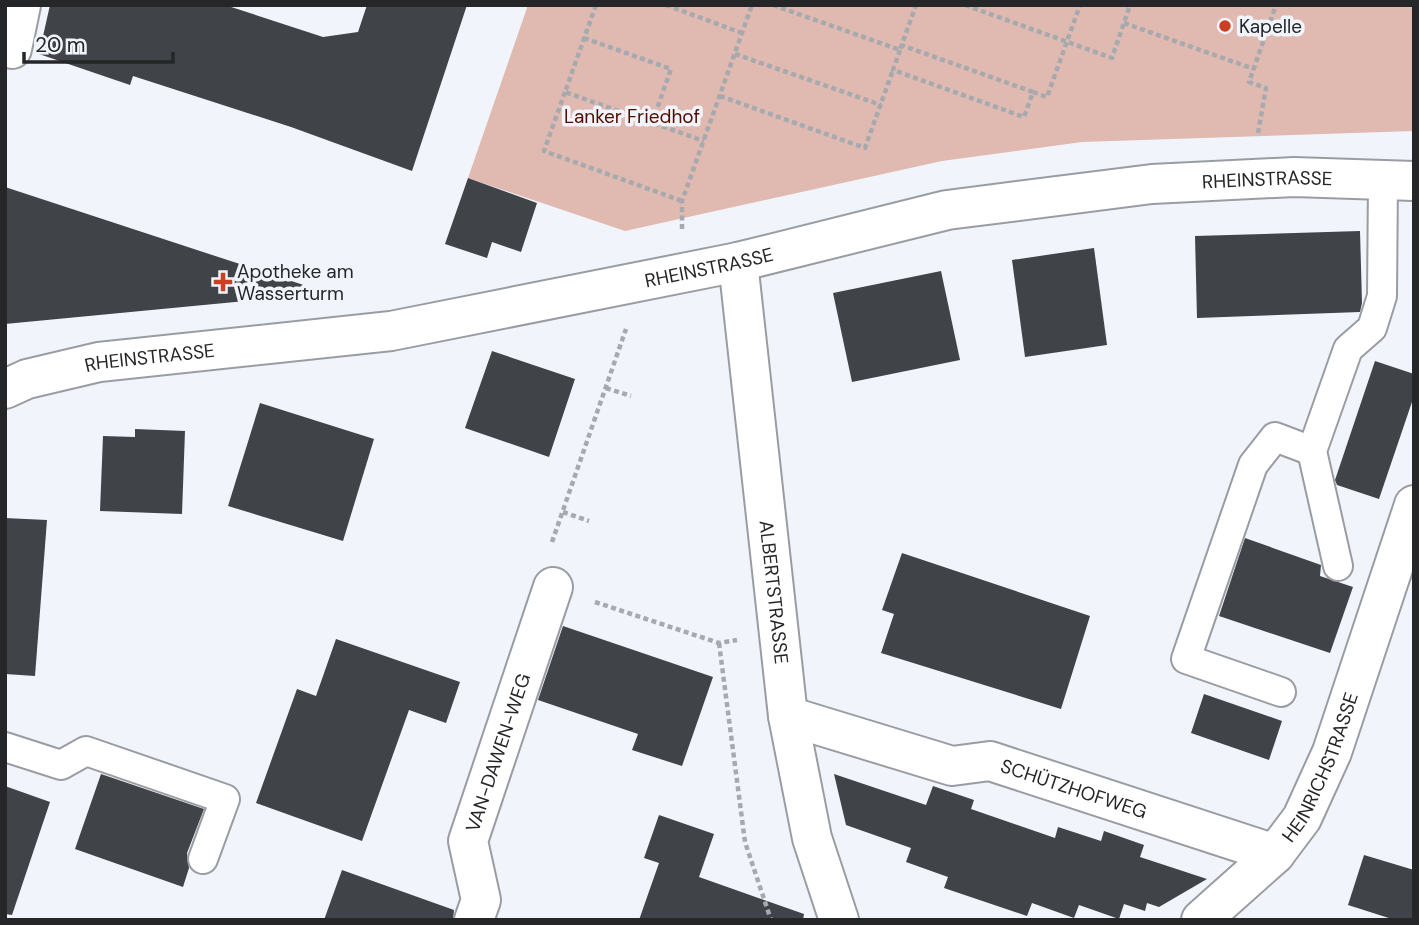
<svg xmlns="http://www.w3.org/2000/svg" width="1419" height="925" font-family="'DM Sans',sans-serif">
	<rect width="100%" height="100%" fill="#f1f5fb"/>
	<path fill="#e0bab1" d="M528,5H1414V131L1082,142L942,161L625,231L468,178Z"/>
	<g fill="#404348">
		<path d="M50,5H225L323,37L358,32L367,5H467L412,171L291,127L133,76L130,85L39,54Z"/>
		<path d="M468,178L537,203L521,252L492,242L487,258L445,244Z"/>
		<path d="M5,187L328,293L5,324Z"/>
		<path d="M1360,231L1362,303L1360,312L1197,318L1195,236Z"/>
		<path d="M1094,248L1107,345L1025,357L1012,260Z"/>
		<path d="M941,271L960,360L852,382L833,293Z"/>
		<path d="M492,351L575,379L549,457L465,428Z"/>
		<path d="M1375,361L1414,374V396L1379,499L1337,485L1335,480Z"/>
		<path d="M260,403L374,439L343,541L228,506Z"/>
		<path d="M135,429L185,431L182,514L100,511L103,436L135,437Z"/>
		<path d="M5,518L47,520L35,676L5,674Z"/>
		<path d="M1245,538L1321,565L1320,576L1353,587L1330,653L1219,616Z"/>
		<path d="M902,553L1090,616L1061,709L881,653L894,614L882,610Z"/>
		<path d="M563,626L713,677L682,766L632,750L638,734L538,700Z"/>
		<path d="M336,639L460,682L446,723L409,710L362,841L256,803L297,689L316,696Z"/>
		<path d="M1204,694L1282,721L1269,760L1191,733Z"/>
		<path d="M101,774L204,809L187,853L189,868L183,887L75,849Z"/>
		<path d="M834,774L926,805L933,786L974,800L971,809L1055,838L1058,827L1101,841L1104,831L1144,845L1140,857L1207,879L1159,907L1147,903L1145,911L1124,904L1119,919L1079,905L1074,918L1032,903L1027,916L944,888L948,877L906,862L911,848L846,825Z"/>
		<path d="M5,786L50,802L12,915L5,914Z"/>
		<path d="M659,815L714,834L699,877L804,914L803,920H639L659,863L644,858Z"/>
		<path d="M1364,855L1414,870V920H1395L1348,905Z"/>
		<path d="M342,870L454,910L453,920H324Z"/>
	</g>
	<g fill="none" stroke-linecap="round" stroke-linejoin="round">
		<defs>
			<g id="lane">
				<path d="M1338,566L1312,451L1348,349L1372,328L1382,296L1383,180"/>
				<path d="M1281,692L1186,659L1253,465L1275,437L1312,451"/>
				<path d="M5,747L61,765L86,751L225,799L203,859"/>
			</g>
			<g id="street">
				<path d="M12,49L21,5"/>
				<path id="s1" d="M738,262L788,716L812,838L839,920"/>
				<path id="s2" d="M788,716L952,766L990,761L1275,854"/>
				<path id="s3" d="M474,920L481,900L468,841L553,587"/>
				<path id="s4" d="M1201,920L1275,854L1302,818L1332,752L1414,505"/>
			</g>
			<g id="secondary">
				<path id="s5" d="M5,389L27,379L99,362L391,331L738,262L947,210L1152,184L1294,177L1414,181"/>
			</g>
		</defs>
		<use href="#lane" stroke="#999da3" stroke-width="32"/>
		<use href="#street" stroke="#999da3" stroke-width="42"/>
		<use href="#secondary" stroke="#999da3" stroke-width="42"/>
		<g stroke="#a6a9ae" stroke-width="4.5" stroke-dasharray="5 3.5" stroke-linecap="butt">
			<path d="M596,5L565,92L704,141"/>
			<path d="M666,5L742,33"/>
			<path d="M773,5L900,50L916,5"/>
			<path d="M965,5L1112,58L1130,5"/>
			<path d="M1124,23L1254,69"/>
			<path d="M584,38L671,69L652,123"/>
			<path d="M900,50L893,70L1024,117L1033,92L901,45"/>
			<path d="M735,54L881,105"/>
			<path d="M565,92L544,151L682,201"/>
			<path d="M1033,92L1047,97L1080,5"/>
			<path d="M720,96L865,148L893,70"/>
			<path d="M1258,133L1266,88L1249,82L1276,5"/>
			<path d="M682,229V201L752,5"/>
			<path d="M606,388L631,396"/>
			<path d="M563,512L589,521"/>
			<path d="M552,542L626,329"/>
			<path d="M595,602L719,643L737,640"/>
			<path d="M719,643L745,842L771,920"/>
		</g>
		<use href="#lane" stroke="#fff" stroke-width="28"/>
		<use href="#street" stroke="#fff" stroke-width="38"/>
		<use href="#secondary" stroke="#fff" stroke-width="38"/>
	</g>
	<g fill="#cb4025" stroke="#f1f5fb" stroke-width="2.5">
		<circle cx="1225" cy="26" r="7"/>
		<path d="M219.5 271.5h7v7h7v7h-7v7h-7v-7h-7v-7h7z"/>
	</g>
	<g text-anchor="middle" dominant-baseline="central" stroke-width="7" stroke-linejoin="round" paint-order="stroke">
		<g font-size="19" fill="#242628" stroke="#f1f5fb" text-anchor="start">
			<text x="1239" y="26">Kapelle</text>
			<text x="237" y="271">Apotheke am<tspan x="237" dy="22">Wasserturm</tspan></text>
		</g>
		<g font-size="19" fill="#510d02" stroke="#f1f5fb">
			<text x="632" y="116">Lanker Friedhof</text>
		</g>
		<g font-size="19" fill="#242628" stroke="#f1f5fb">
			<text stroke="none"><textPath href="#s5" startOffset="1283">RHEINSTRASSE</textPath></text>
			<text stroke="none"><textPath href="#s5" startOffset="716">RHEINSTRASSE</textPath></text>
			<text stroke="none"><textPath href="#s5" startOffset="149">RHEINSTRASSE</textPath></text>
			<text stroke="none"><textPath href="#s1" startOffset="332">ALBERTSTRASSE</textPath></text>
			<text stroke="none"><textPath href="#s3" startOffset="175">VAN-DAWEN-WEG</textPath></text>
			<text stroke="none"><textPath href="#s4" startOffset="198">HEINRICHSTRASSE</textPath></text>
			<text stroke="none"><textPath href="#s2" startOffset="298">SCHÜTZHOFWEG</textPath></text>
		</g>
	</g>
	<rect width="1419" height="925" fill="none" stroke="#242628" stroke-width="14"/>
	<path d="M24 52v10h149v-10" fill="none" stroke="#242628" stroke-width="3.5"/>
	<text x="35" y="52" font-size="21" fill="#242628" stroke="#f1f5fb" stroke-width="5" paint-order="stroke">20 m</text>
</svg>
